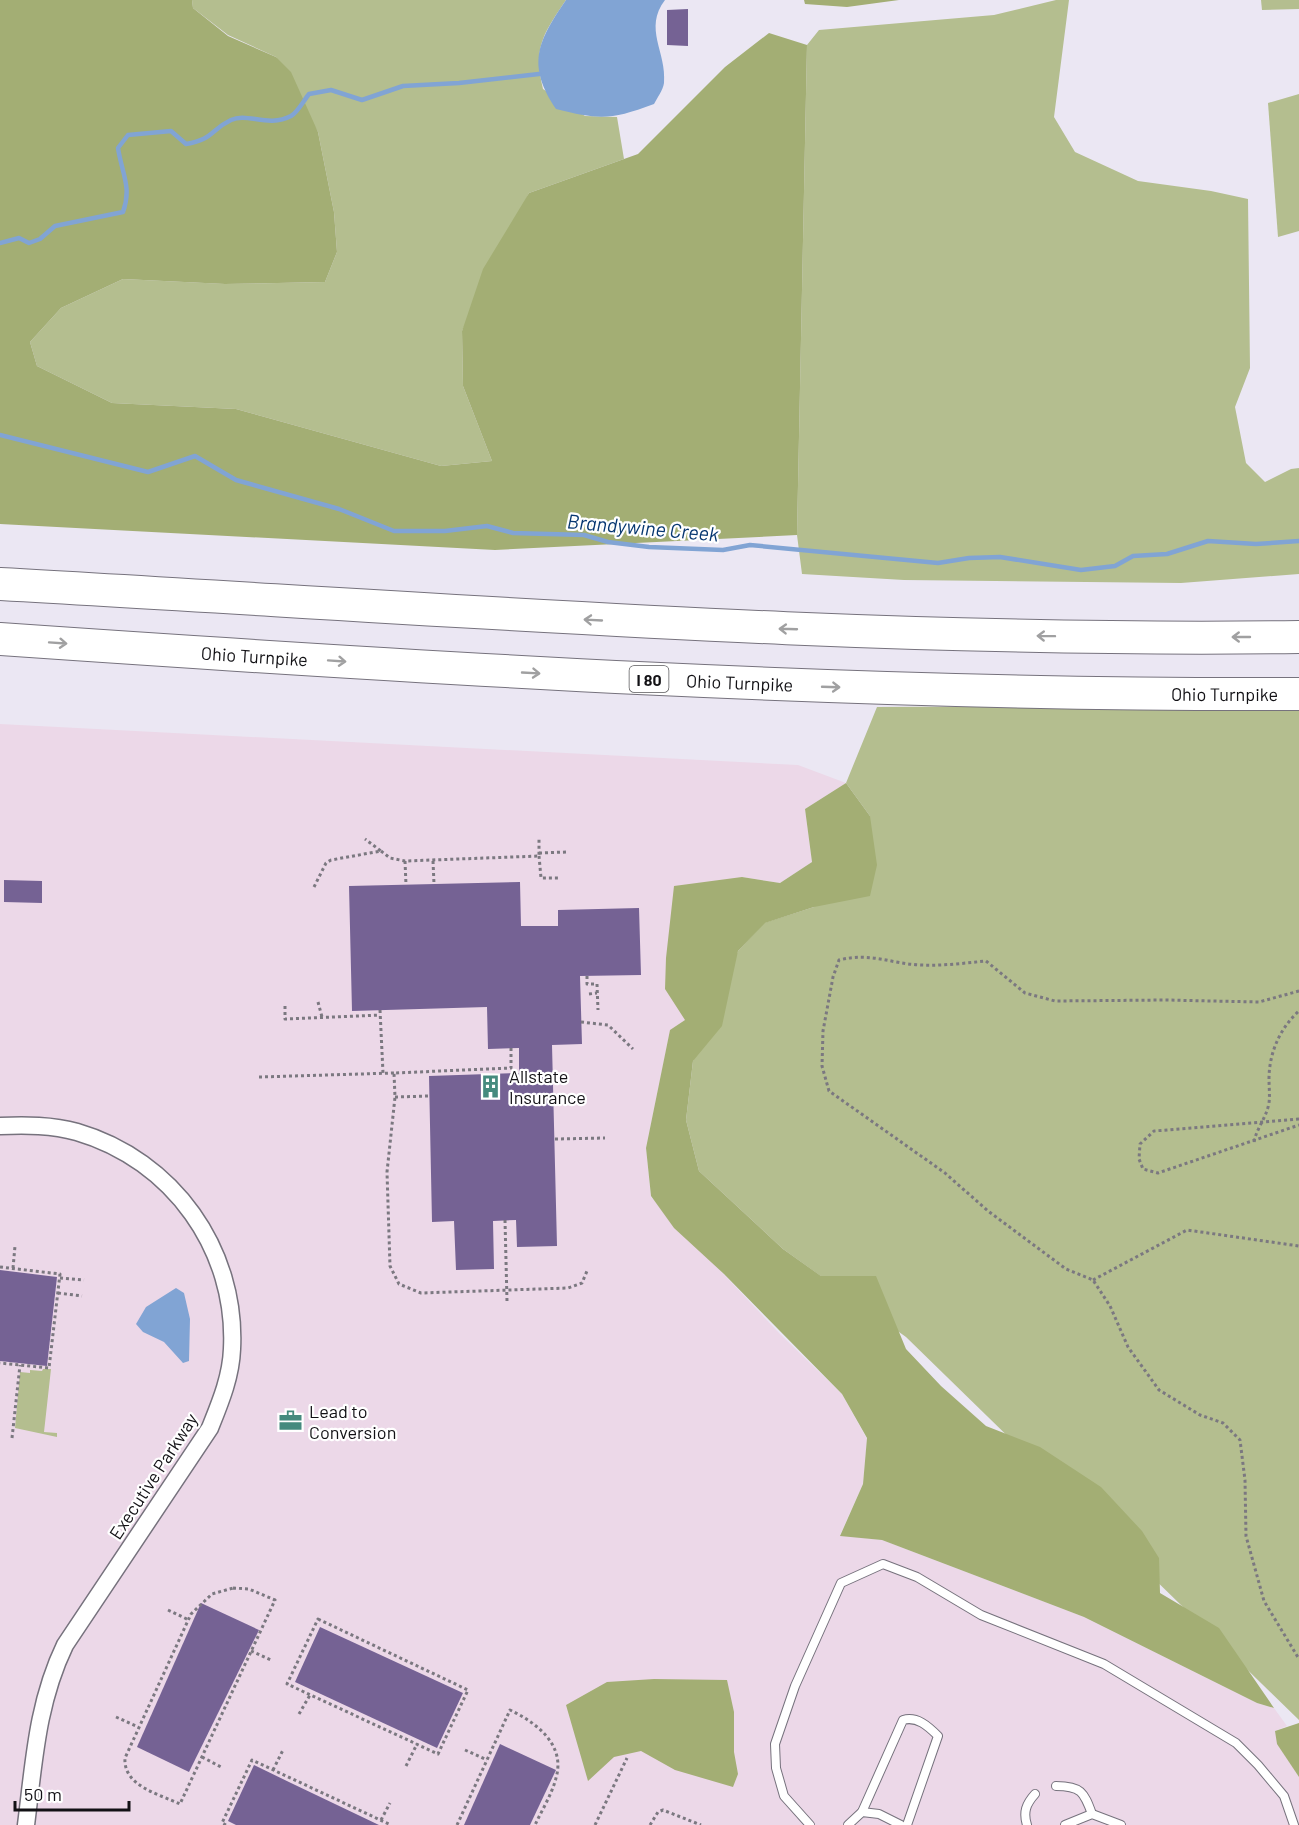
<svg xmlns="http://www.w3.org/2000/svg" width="1299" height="1825" font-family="Barlow,sans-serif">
	<rect width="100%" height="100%" fill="#ebe7f3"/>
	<path fill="#ecd8e8" d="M0,724L798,765L846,783L805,809L812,862L780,883L742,877L685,1020L670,1031L646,1148L651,1197L780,1334L842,1394L867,1439L863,1484L840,1535L882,1540L1084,1617L1257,1703L1274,1708L1287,1726L1275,1731L1299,1777V1825H0Z"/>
	<g fill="#b4be8f">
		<path d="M192,0H566C543,34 533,48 543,89L585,116L617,117L624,159L529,193L462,331L463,386L492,461L441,466L236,409L112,403L37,366L30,342L61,308L123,279L226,284L325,282L337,252L334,212L318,132L276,57L228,35L193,8Z"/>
		<path d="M1056,0H1069L1054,117L1075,152L1138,181L1211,191L1248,199L1250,368L1235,407L1246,463L1265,482L1291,469L1299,468V574L1181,583L904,580L802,574L797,535L807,45L819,30L994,15Z"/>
		<path d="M1261,0H1299V9L1262,10Z"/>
		<path d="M1299,94V231L1278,237L1268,103Z"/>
		<path d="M1299,705V1720L906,1337L783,1249L699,1171L686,1120L693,1061L738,951L764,923L814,907L870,816L846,783L877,707Z"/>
		<path d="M43,1369H51L44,1432L57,1433V1437L15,1428L20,1372L30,1373V1370L42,1371Z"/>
	</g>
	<g fill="#a3ae74">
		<path d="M0,0H192L193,8L228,36L276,57L291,72L318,132L334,212L337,252L325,282L225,284L123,279L61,308L30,342L37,366L112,403L236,409L441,466L492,461L463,386L462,331L483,269L529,193L638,154L725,67L769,33L807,45L797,535L495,550L0,524Z"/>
		<path d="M804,0H899L847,7L805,4Z"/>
		<path d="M846,783L870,816L877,865L870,896L814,907L765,923L738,951L722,1026L693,1061L686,1120L699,1171L783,1249L821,1276H876L906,1349L941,1386L986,1426L1040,1447L1101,1487L1142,1531L1159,1558L1160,1593L1219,1628L1274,1708L1257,1703L1084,1617L882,1540L840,1536L863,1484L867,1438L842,1394L724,1274L674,1228L651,1196L646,1148L670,1030L685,1020L665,989L666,958L674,886L742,877L780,883L812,862L805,809Z"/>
		<path d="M654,1679L727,1680L734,1712V1752L738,1774L733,1787L675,1770L641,1751L614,1757L588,1781L566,1705L607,1682Z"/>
		<path d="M1299,1723V1777L1277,1744L1275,1731Z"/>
	</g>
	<g fill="#81a4d4">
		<path d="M566,0H665C643,29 667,52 664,83C663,90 657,98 654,104C611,120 600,120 556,109C526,64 538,41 566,0Z"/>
		<path d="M176,1288L184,1293L190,1319L189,1361L183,1363L164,1342L143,1332L136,1324L146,1307Z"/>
	</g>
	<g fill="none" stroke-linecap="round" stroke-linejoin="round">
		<g stroke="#81a4d4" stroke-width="4.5">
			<path d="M0,243L19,238L29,243L40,239L55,226L123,212C132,187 122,174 118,148L128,135L171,131L186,144C214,139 210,130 231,120C247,112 268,128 291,116C298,112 304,100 309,94L331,90L362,100L403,86L459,83L539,74"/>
			<path d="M0,435L148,472L195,456L236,480L339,509L394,531H445L487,526L513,533L584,535L608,542L649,547L723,550L750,545L938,563L969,558L1000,557L1081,570L1115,566L1133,556L1167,554L1208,541L1256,544L1299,541"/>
		</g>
	</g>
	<g fill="#756294">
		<path d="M688,9V46L667,45V10Z"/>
		<path d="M4,880L42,881V903L4,902Z"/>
		<path d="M520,882L521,926H558V910L639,908L641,975L580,976L582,1044L552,1045L557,1246L517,1247L516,1220L493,1221L494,1269L456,1270L454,1221L432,1222L429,1076L519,1073V1048L488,1049L487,1007L352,1011L349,886Z"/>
		<path d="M0,1270L57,1277L47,1366L0,1361Z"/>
		<path d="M201,1603L259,1630L189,1772L137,1747Z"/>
		<path d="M320,1627L463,1693L437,1748L295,1682Z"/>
		<path d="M500,1744L556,1770L530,1825H464Z"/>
		<path d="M254,1765L291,1783L379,1825H236L228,1821Z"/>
	</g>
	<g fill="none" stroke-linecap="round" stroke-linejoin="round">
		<defs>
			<g id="lane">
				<path d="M1056,1786C1081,1786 1084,1792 1092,1814"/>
				<path d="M862,1812L903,1720C917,1716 928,1726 938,1736L907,1825"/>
				<path d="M810,1825L784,1796L776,1768L775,1744L795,1686L841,1583L883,1564L917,1577L981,1615L1104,1664L1236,1743L1258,1765L1284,1796L1294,1825"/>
				<path d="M848,1825L862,1812L879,1814L901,1825"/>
				<path d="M1027,1825C1023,1812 1026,1804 1035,1794"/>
				<path d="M1065,1825L1092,1814L1121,1825"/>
			</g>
			<path id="street" d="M0,1126C26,1125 52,1125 77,1132C173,1160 237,1250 232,1349C231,1377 220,1403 210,1428L65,1645C37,1703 34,1762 26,1825"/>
			<g id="highway">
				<path d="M0,584C433,608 865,643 1299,637"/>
				<path id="s1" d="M0,639C433,669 865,696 1299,694"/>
			</g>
		</defs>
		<use href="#lane" stroke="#76727d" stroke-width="10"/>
		<use href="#street" stroke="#76727d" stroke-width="19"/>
		<use href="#highway" stroke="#76727d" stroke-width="34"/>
		<g stroke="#7b7880" stroke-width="3" stroke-dasharray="3 3" stroke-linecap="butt">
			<path d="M381,851L390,858L405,861L539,856V838"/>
			<path d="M539,853L567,852"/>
			<path d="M539,856L541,878H560"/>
			<path d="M405,861L406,885"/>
			<path d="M433,861L434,884"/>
			<path d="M314,887L326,863L331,860L381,851L365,839"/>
			<path d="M587,976V984H597L598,1010"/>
			<path d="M1299,991L1259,1002L1166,1000L1055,1001L1025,993L986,961C965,963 943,966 921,965C891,964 872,952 839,960L833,977L823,1031L822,1066L829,1091L945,1173L988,1211L1066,1269L1093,1280L1110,1306L1128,1347L1159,1390L1200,1415L1223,1423L1240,1440L1245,1480L1246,1536L1264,1601L1299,1659"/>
			<path d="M589,994L597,993"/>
			<path d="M318,1002L322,1017"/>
			<path d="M285,1006V1019L380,1015"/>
			<path d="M380,1010L383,1073"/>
			<path d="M581,1022L608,1025L633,1049"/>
			<path d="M511,1048V1068L394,1073L395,1097L387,1172L390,1266L399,1284L421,1293L568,1288L582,1283L587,1271"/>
			<path d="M259,1077L394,1073"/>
			<path d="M395,1097L429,1096"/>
			<path d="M1299,1119L1154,1131L1140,1144L1139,1159L1143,1169L1158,1173L1299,1125"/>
			<path d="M555,1139L605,1138"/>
			<path d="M1254,1142C1257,1127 1266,1119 1269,1103C1270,1095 1269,1087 1269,1079C1269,1053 1280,1028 1299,1011"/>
			<path d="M505,1220L507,1301"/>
			<path d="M0,1267L60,1274L49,1368L0,1363"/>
			<path d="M13,1268L15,1246"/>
			<path d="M60,1278L84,1280"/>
			<path d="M1093,1280L1187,1230L1299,1246"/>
			<path d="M58,1293L82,1296"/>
			<path d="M12,1438L20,1365"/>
			<path d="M233,1588L249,1589L275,1600L180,1804C159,1794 123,1786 125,1758L191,1614L212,1594Z"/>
			<path d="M168,1610L189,1620"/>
			<path d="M318,1619L468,1690L438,1754L287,1684Z"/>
			<path d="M251,1651L271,1660"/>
			<path d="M299,1714L310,1695"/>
			<path d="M116,1717L138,1727"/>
			<path d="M465,1750L487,1760"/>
			<path d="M202,1757L221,1767"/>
			<path d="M406,1766L417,1744"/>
			<path d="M273,1770L283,1750"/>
			<path d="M381,1820L390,1803"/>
			<path d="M226,1825L222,1823L252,1760L391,1825"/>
			<path d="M457,1825L510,1710C535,1722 566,1744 556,1778C552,1794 542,1810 535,1825"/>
			<path d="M595,1825L627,1758"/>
			<path d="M650,1825L658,1812L663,1810L701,1825"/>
		</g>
		<use href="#lane" stroke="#fff" stroke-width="8"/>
		<use href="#street" stroke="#fff" stroke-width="16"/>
		<use href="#highway" stroke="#fff" stroke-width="32"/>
	</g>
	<defs><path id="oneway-shaft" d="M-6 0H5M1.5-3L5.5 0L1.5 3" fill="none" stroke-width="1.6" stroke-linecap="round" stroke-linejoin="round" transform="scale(1.5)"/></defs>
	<g stroke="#a0a0a1">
		<use href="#oneway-shaft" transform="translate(593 620) rotate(-177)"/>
		<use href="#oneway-shaft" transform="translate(788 629) rotate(-178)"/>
		<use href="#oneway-shaft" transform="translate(1046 636) rotate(-179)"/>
		<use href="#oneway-shaft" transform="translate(1241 637) rotate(-180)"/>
		<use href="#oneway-shaft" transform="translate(58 643) rotate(4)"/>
		<use href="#oneway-shaft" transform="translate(337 661) rotate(4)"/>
		<use href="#oneway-shaft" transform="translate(531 673) rotate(3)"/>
		<use href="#oneway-shaft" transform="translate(831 687) rotate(2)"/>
	</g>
	<defs>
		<symbol id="building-bare" viewBox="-9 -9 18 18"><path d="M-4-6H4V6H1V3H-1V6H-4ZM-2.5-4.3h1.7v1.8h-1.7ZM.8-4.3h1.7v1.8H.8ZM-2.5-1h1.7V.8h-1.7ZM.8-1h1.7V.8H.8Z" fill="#458a7e" stroke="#fff" stroke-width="2.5" paint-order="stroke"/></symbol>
		<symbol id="office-bare" viewBox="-9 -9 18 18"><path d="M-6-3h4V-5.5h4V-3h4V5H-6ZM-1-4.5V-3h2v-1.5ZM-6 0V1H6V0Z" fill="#458a7e" stroke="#fff" stroke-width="2.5" paint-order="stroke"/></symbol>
	</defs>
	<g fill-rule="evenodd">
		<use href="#building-bare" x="474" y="1070" width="33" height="33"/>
		<use href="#office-bare" x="274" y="1404" width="33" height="33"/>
	</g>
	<g text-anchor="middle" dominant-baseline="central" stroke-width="4.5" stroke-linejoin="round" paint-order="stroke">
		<rect fill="#fff" stroke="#59585b" stroke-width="1.5" x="629.5" y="666" width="39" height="26" rx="4.5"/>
		<g font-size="16" font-weight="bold" fill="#121115">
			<text x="649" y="679">I 80</text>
		</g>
		<g font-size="18" fill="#121115" stroke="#fff">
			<text stroke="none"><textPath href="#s1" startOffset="255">Ohio Turnpike</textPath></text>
			<text stroke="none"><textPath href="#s1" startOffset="741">Ohio Turnpike</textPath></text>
			<text stroke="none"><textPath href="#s1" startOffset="1226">Ohio Turnpike</textPath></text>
			<text transform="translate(153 1476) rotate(-57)">Executive Parkway</text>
		</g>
		<g font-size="18" fill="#121115" stroke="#fff" text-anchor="start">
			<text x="509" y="1076">Allstate<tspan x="509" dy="21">Insurance</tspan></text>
			<text x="309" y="1411">Lead to<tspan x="309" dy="21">Conversion</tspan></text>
		</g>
		<g font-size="20" font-style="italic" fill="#073770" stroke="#fff">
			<text transform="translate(643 527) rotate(5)">Brandywine Creek</text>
		</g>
	</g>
	<path d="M15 1801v9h114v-9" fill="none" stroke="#121115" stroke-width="3"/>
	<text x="24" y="1801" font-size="18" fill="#121115" stroke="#ffffff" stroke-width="4.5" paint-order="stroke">50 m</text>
</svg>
